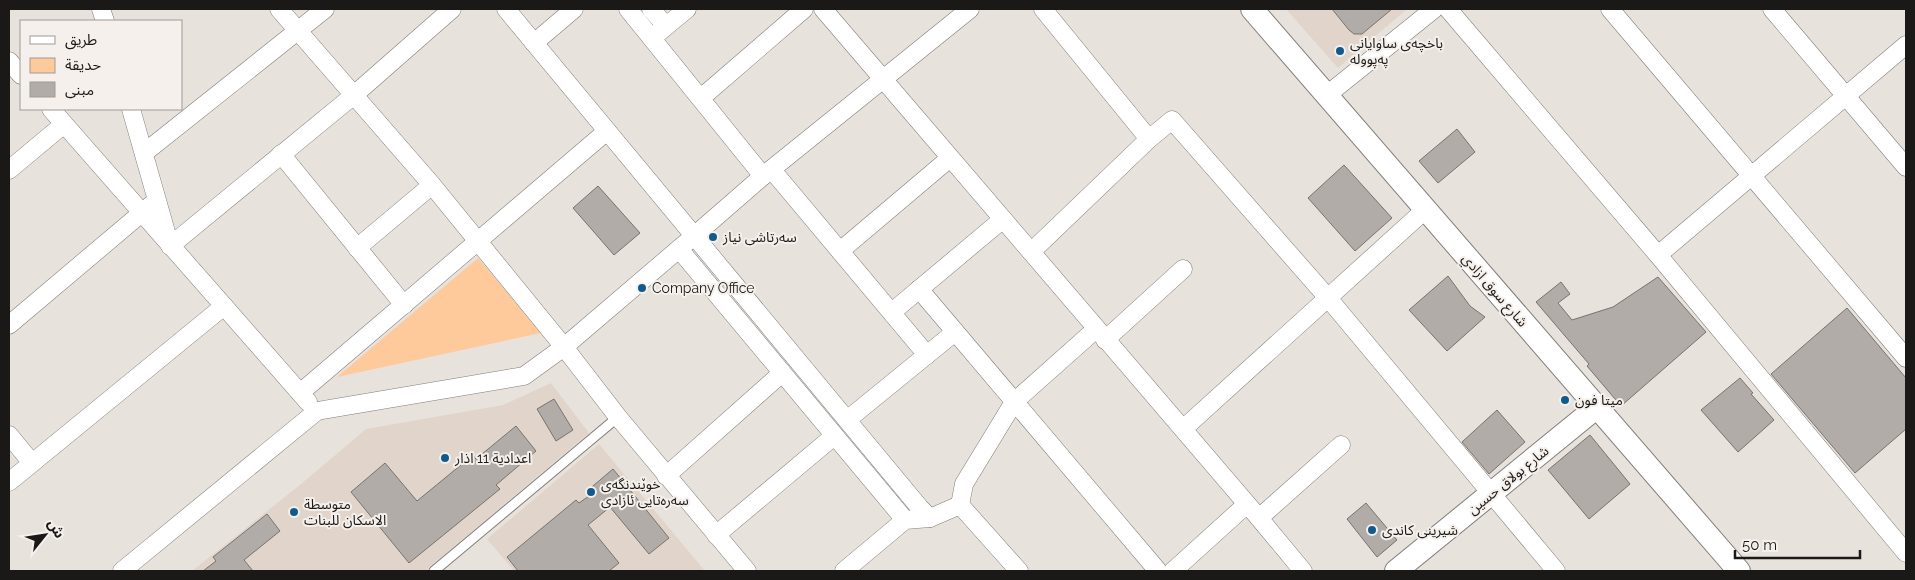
<svg xmlns="http://www.w3.org/2000/svg" width="1915" height="580" font-family="Raleway,'Noto Sans Arabic',sans-serif">
	<rect width="100%" height="100%" fill="#e8e2dd"/>
	<g fill="#e1d5cb">
		<path d="M1286,9H1332L1349,30L1362,34L1392,9H1407L1338,68Z"/>
		<path d="M551,383L589,433L425,571H192L301,484L366,429L503,405Z"/>
		<path d="M599,444L705,571H514L487,539Z"/>
	</g>
	<path fill="#feca9b" d="M478,258L541,333L337,377Z"/>
	<g fill="#b1aca7" stroke="#78736f">
		<path d="M1332,9H1392L1362,34H1354L1349,30Z"/>
		<path d="M1457,129L1475,152L1438,183L1419,161Z"/>
		<path d="M1344,165L1392,218L1355,251L1308,198Z"/>
		<path d="M598,186L640,233L614,255L573,208Z"/>
		<path d="M1448,276L1470,306L1485,317L1447,351L1409,310Z"/>
		<path d="M1658,277L1706,332L1621,406L1587,366L1589,364L1536,302L1561,282L1570,294L1558,303L1572,320L1613,307Z"/>
		<path d="M1847,308L1906,378V429L1855,473L1771,374Z"/>
		<path d="M1740,378L1753,393L1751,394L1774,420L1738,452L1701,410Z"/>
		<path d="M554,399L573,430L556,441L537,409Z"/>
		<path d="M1497,410L1525,442L1489,474L1462,442Z"/>
		<path d="M516,426L536,451L496,485L500,489L409,563L351,492L385,463L417,501L473,455L476,459Z"/>
		<path d="M1590,435L1630,484L1589,519L1548,470Z"/>
		<path d="M613,469L669,538L649,554L610,507L588,525L619,563L609,571H518L507,557L576,500L579,503L589,496L587,491Z"/>
		<path d="M1366,503L1397,540L1377,557L1347,519Z"/>
		<path d="M267,514L280,531L244,560L253,571H203L216,561L213,557Z"/>
	</g>
	<g fill="none" stroke-linecap="round" stroke-linejoin="round">
		<defs>
			<path id="service" d="M434,571L618,417"/>
			<g id="minor">
				<path d="M101,9L105,21"/>
				<path d="M279,9L432,185L564,347L618,417L747,571"/>
				<path d="M506,9L920,508L930,518"/>
				<path d="M628,9L763,176"/>
				<path d="M651,9L666,26"/>
				<path d="M823,9L1259,518L1303,571"/>
				<path d="M1043,9L1149,139"/>
				<path d="M1448,9L1658,255L1906,553"/>
				<path d="M1610,9L1906,358"/>
				<path d="M1772,9L1906,167"/>
				<path d="M652,38L687,9"/>
				<path d="M534,43L574,9"/>
				<path d="M9,61L21,75"/>
				<path d="M1327,95L1434,9"/>
				<path d="M701,98L804,9"/>
				<path d="M51,109L308,402"/>
				<path d="M131,109L170,246L354,95L452,9"/>
				<path d="M144,153L325,9"/>
				<path d="M281,154L404,305"/>
				<path d="M9,170L64,124"/>
				<path d="M772,170L927,355"/>
				<path d="M357,248L432,185"/>
				<path d="M679,249L905,520"/>
				<path d="M840,251L950,158"/>
				<path d="M1031,252L1149,139L1172,120L1328,298L1556,571"/>
				<path d="M1658,255L1906,45"/>
				<path d="M919,289L1158,571"/>
				<path d="M892,312L1003,219"/>
				<path d="M9,325L151,205"/>
				<path d="M1105,340L1183,269"/>
				<path d="M300,393L607,131"/>
				<path d="M847,420L955,332"/>
				<path d="M1183,429L1426,209"/>
				<path d="M9,435L32,463"/>
				<path d="M666,476L782,373"/>
				<path d="M9,482L224,306"/>
				<path d="M960,505L964,484L1014,402L1096,329"/>
				<path d="M960,505L1019,571"/>
				<path d="M1259,518L1341,445"/>
				<path d="M716,535L834,436"/>
				<path d="M122,571L317,411L524,376L564,347L694,236L763,176L970,9"/>
				<path d="M844,571L905,520L930,518L960,505"/>
				<path d="M1173,571L1247,504"/>
			</g>
			<g id="tertiary">
				<path d="M1252,9L1739,571"/>
				<path d="M1396,571L1597,407"/>
			</g>
		</defs>
		<use href="#service" stroke="#827d79" stroke-width="11"/>
		<use href="#minor" stroke="#827d79" stroke-width="19"/>
		<use href="#tertiary" stroke="#827d79" stroke-width="24"/>
		<use href="#service" stroke="#fff" stroke-width="9"/>
		<use href="#minor" stroke="#fff" stroke-width="18"/>
		<use href="#tertiary" stroke="#fff" stroke-width="22"/>
	</g>
	<g fill="#115a8e" stroke="#f5f0eb" stroke-width="2">
		<circle cx="1340" cy="51" r="5"/>
		<circle cx="713" cy="237" r="5"/>
		<circle cx="642" cy="288" r="5"/>
		<circle cx="1565" cy="400" r="5"/>
		<circle cx="445" cy="458" r="5"/>
		<circle cx="591" cy="492" r="5"/>
		<circle cx="294" cy="512" r="5"/>
		<circle cx="1372" cy="530" r="5"/>
	</g>
	<g text-anchor="middle" dominant-baseline="central" stroke-width="4" stroke-linejoin="round" paint-order="stroke">
		<g font-size="14" fill="#1b1917" stroke="#f5f0eb" text-anchor="start">
			<text x="1350" y="43">باخچەی ساوایانی<tspan x="1350" dy="16">پەپوولە</tspan></text>
			<text x="723" y="237">سەرتاشی نیاز</text>
			<text x="652" y="288">Company Office</text>
			<text x="1575" y="400">ميتا فون</text>
			<text x="455" y="458">اعدادية 11 اذار</text>
			<text x="601" y="484">خوێندنگەی<tspan x="601" dy="16">سەرەتایی ئازادی</tspan></text>
			<text x="304" y="504">متوسطة<tspan x="304" dy="16">الاسكان للبنات</tspan></text>
			<text x="1382" y="530">شیرینی کاندی</text>
		</g>
		<g font-size="14" fill="#1b1917" stroke="#f5f0eb">
			<text transform="translate(1495 290) rotate(49)">شارع سوق ازادي</text>
			<text transform="translate(1508 480) rotate(-39)">شارع بولاق حسين</text>
		</g>
	</g>
	<rect width="1915" height="580" fill="none" stroke="#1b1917" stroke-width="20"/>
	<rect x="20" y="20" width="162" height="90" fill="#f5f0eb" stroke="#9e9a96"/>
	<rect x="30" y="36" width="25" height="8" fill="#ffffff" stroke="#9e9a96"/>
	<text x="65" y="45" font-size="15" fill="#1b1917">طريق</text>
	<rect x="30" y="58" width="25" height="15" fill="#feca9b" stroke="#9e9a96"/>
	<text x="65" y="70" font-size="15" fill="#1b1917">حديقة</text>
	<rect x="30" y="82" width="25" height="15" fill="#b1aca7" stroke="#9e9a96"/>
	<text x="65" y="95" font-size="15" fill="#1b1917">مبنى</text>
	<g transform="translate(45 535) rotate(60)" stroke="#f5f0eb" stroke-width="4" paint-order="stroke">
	<path d="M0-4L9 19L0 12L-9 19Z" fill="#1b1917"/>
	<text y="-8" font-size="14" font-weight="bold" text-anchor="middle" fill="#1b1917">ش</text>
	</g>
	<path d="M1735 550v8h125v-8" fill="none" stroke="#1b1917" stroke-width="2.5"/>
	<text x="1742" y="550" font-size="15" fill="#1b1917" stroke="#f5f0eb" stroke-width="4" paint-order="stroke">50 m</text>
</svg>
